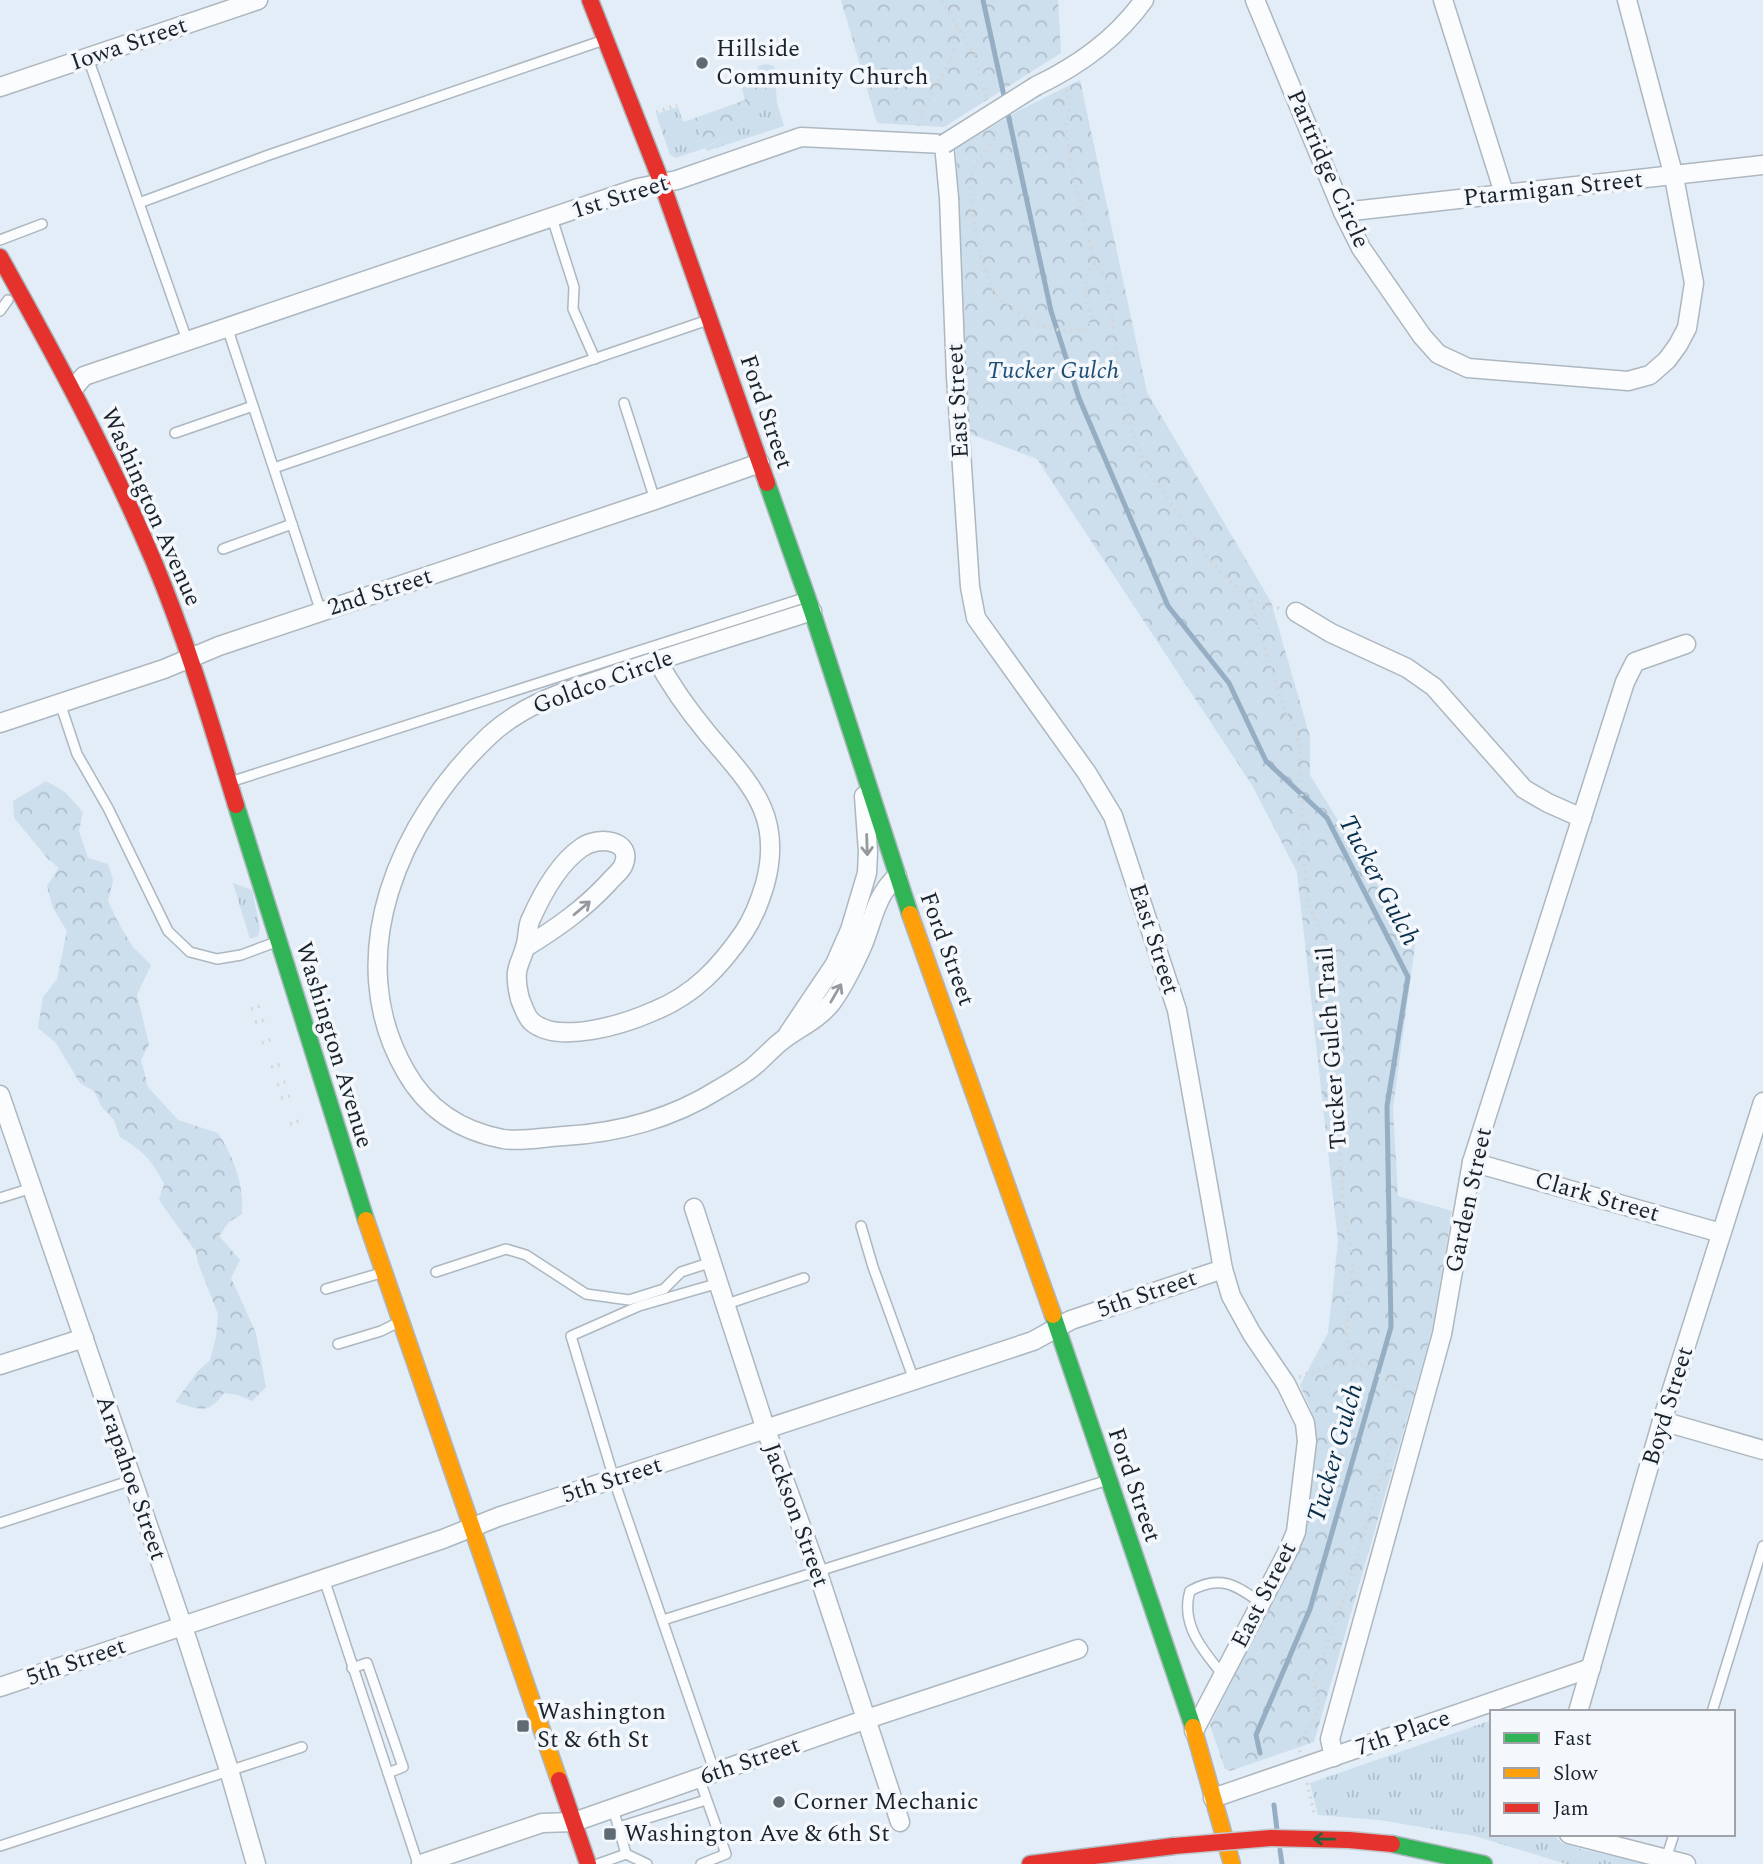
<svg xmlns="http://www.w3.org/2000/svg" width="1763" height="1864" font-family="Spectral,serif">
	<defs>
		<pattern id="grass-tufts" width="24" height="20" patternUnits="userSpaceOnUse" patternTransform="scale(1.75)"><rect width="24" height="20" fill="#cddeed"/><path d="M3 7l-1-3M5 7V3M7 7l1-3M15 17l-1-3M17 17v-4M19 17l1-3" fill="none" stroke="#afbecb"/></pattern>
		<pattern id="forest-crowns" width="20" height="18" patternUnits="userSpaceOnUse" patternTransform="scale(1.75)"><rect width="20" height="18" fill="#cddeed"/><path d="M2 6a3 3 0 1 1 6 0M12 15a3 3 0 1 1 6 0" fill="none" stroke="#afbecb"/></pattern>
	</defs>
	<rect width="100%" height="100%" fill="#e2edf7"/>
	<g fill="url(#grass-tufts)">
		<path d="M766,64L774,66L777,103L784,126L707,151L705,148L676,158L670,155L656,114L678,107L683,122L695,118L706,148L772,105L758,66Z"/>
		<path d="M233,883L252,890L260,928L258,936L250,939Z"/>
		<path d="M1492,1720V1834H1552L1562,1843L1584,1850L1649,1864H1566L1475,1836L1379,1820L1318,1815L1310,1783Z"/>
	</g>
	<g fill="url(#forest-crowns)">
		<path d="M841,0H1058L1061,53L944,127L877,123Z"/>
		<path d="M759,69L773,105L705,148L695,118L745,100L742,89L752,71Z"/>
		<path d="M1080,80L1147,392L1271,602L1310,737V775L1415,945L1393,1108L1398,1196L1452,1211L1432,1331L1314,1742L1230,1771L1225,1769L1210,1725L1306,1532L1316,1434L1311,1410L1300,1385L1328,1333L1338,1241L1297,872L1252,785L1037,459L968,433L956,149L1018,111Z"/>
		<path d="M46,781L65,792L83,812L79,831L88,858L108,864L113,880L108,901L118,922L132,946L151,965L137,995L149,1044L141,1060L148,1087L178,1120L218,1133C234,1157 244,1185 242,1214L229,1222L219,1236L240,1260L231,1278L256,1333L266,1387L252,1401L238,1395L224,1393C207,1416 200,1409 175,1402L198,1371L210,1360L216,1337L218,1314L198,1263L196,1252L159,1200L164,1184C152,1160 143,1151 120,1137L114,1120L101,1106L95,1092L80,1083L56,1043L38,1028L43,997L57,979L67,931L53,908L47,886L59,868L48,859L14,818L13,801Z"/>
	</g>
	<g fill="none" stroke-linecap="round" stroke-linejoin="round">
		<g stroke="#96aec4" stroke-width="5">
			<path d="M983,0L1051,311L1079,398L1168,606L1229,683L1266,761L1327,818L1408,977L1387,1106L1391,1327L1310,1609L1256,1735L1260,1753"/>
			<path d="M1274,1805L1277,1830"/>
			<path d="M1280,1850L1282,1864"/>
		</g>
		<defs>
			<g id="lane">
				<path d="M88,58L187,340"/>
				<path d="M139,203L266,156L604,40"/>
				<path d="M552,218L574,287L573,309L595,359"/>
				<path d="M0,240L42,224"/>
				<path d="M0,311L8,300"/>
				<path d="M227,327L321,612"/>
				<path d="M624,403L655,500"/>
				<path d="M175,433L253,406"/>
				<path d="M274,468L708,320"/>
				<path d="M223,549L292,524"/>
				<path d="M60,703L77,754L108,808L168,931L190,952L217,959L241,955L276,942"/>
				<path d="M230,782L807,597"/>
				<path d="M0,1198L32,1188"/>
				<path d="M861,1226L873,1267L914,1380"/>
				<path d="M436,1272L506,1249L526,1255L586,1294L629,1300L664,1289L681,1272L712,1262"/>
				<path d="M326,1289L381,1273"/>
				<path d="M727,1304L804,1278"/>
				<path d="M338,1344L381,1331L399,1322"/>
				<path d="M0,1523L132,1480"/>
				<path d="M324,1579L418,1864"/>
				<path d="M663,1620L1108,1480"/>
				<path d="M352,1668L367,1663L403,1767L388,1773"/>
				<path d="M1223,1675C1203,1651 1180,1624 1190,1591C1220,1574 1236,1585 1261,1603"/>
				<path d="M1712,1712L1763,1546"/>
				<path d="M715,1773L618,1492L571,1336L639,1306L719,1283"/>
				<path d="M699,1778L726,1854L701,1864"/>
				<path d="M613,1808L626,1854"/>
				<path d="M619,1827L706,1800"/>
				<path d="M0,1846L302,1747"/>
				<path d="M1666,1859L1674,1834"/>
				<path d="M598,1864L626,1854L647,1864"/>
			</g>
			<g id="street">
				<path d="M1255,0L1343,212L1361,248L1422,336L1438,354L1468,368L1628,381L1650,375L1667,360L1678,345L1687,328L1694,283L1674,177L1627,0"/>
				<path d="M1443,0L1504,193"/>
				<path d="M1036,86C1078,66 1117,38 1144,0"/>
				<path d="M0,87L258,0"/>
				<path d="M1343,212L1763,165"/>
				<path d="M73,389L84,376L638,188L677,180L801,137L944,144L949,198L956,376L970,587L976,618L1087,773L1113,816L1177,1010L1223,1269L1231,1296L1252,1334L1286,1384L1305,1423L1307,1441L1296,1532L1287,1553L1194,1731"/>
				<path d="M812,611C747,632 682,652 617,674C571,690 527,701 490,735C400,819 339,957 406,1072C427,1109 461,1131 503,1139C522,1142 545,1137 564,1136C618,1133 673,1118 719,1089C731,1082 743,1075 753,1067C764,1058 773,1047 784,1039C800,1027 819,1019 832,1002C843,987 857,959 864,942C874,916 876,896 897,876"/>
				<path d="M1296,612L1331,633L1407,668L1434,687L1524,789L1548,803L1582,818"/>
				<path d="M0,723L164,669L219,646L655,500L760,463"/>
				<path d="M526,947C557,928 584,909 609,882C613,877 620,872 623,866C635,840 598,835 581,848C558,864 541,896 530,921C527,929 528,939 525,947C523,956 518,964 517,972C516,981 518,991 520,999C523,1006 526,1017 532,1022C559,1045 625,1024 654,1011C694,995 720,967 744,932C754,917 760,901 765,884C784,814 749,783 708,734C689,711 671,686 657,660"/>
				<path d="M788,1034L835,964L850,930L867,873L868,852L864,796"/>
				<path d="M0,1095L188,1642L229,1770L256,1864"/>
				<path d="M1472,1162L1721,1233"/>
				<path d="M694,1208L766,1430L817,1570L900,1822"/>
				<path d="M0,1365L84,1338"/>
				<path d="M1662,1421L1763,1450"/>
				<path d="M0,1687L443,1539L498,1517L1033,1341L1071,1320L1223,1269"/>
				<path d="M1578,1712L1662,1421L1763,1102"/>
				<path d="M1334,1757L1330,1739L1442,1334L1472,1162L1625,682L1635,662L1686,644"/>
				<path d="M1213,1798L1591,1668"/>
				<path d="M1569,1834L1686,1864"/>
				<path d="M421,1864L542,1823L574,1822L867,1719L1078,1649"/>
			</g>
			<g id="fast">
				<path d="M767,483L812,611L910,914"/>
				<path d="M236,805L366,1220"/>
				<path d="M1053,1315L1193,1727"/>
				<path d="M1392,1844L1484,1864"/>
			</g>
			<g id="slow">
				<path d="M910,914L1053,1315"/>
				<path d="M366,1220L559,1780"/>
				<path d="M1193,1727L1232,1864"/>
			</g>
			<g id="jam">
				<path d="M590,0L661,181L767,483"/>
				<path d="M0,257C55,356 110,457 154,562C187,641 211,723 236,805"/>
				<path d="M559,1780L588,1864"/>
				<path d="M1030,1864L1174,1846"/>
			</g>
		</defs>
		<use href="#lane" stroke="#adb7bf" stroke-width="12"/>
		<use href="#street" stroke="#adb7bf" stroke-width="21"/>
		<use href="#fast" stroke="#adb7bf" stroke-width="19"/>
		<use href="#slow" stroke="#adb7bf" stroke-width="19"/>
		<use href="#jam" stroke="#adb7bf" stroke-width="19"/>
		<g stroke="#d4d7d9" stroke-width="3.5" stroke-dasharray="2 5" stroke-linecap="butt">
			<path d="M942,0L974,55L986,97"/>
			<path d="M1067,89L1069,106L1066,124L1070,164L1095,262L1105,277L1112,306L1113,334L1122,390L1132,431L1147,470L1216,568L1250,601L1287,717L1295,725L1300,750L1304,862L1308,904L1326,941L1343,1203L1353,1266L1347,1310V1345L1358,1363L1408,1392"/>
			<path d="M656,112L677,105"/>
			<path d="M918,126L923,109L951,59L957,27"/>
			<path d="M995,132L996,138C987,150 973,163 971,178C968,204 981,278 998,297C1008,308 1021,314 1034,321C1050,329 1067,334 1085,329L1092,318C1087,297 1080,279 1095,262"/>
			<path d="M1250,601L1282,609"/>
			<path d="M251,1009L264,1005"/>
			<path d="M255,1022L269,1019"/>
			<path d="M262,1043L275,1038"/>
			<path d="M271,1067L283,1064"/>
			<path d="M277,1085L288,1081"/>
			<path d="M281,1098L293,1095"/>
			<path d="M290,1124L301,1120"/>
			<path d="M1299,1377L1322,1368L1358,1363"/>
			<path d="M1300,1752L1298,1744L1315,1718L1319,1703L1314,1681L1347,1589L1393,1439"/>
			<path d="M1307,1783L1315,1817"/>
		</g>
		<use href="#lane" stroke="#fbfcfe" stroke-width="9"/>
		<use href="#street" stroke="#fbfcfe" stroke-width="18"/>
		<use href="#fast" stroke="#30b455" stroke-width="16"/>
		<use href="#slow" stroke="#ff9f0a" stroke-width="16"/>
		<use href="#jam" stroke="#e5322d" stroke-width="16"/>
		<defs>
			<path id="street-bridge" d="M944,144L1036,86"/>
			<path id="jam-bridge" d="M1174,1846L1271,1838L1349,1840L1392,1844"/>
		</defs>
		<use href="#street-bridge" stroke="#adb7bf" stroke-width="21" stroke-linecap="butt"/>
		<use href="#jam-bridge" stroke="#c2c8cd" stroke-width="19" stroke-linecap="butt"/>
		<use href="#street-bridge" stroke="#fbfcfe" stroke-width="18"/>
		<use href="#jam-bridge" stroke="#e5322d" stroke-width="16"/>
	</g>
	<defs><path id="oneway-shaft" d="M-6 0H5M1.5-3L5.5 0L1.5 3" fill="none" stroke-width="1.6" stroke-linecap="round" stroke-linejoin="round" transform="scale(1.75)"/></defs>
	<g stroke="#969a9f">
		<use href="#oneway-shaft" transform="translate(867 845) rotate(88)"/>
		<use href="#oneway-shaft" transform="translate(582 908) rotate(-40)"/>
		<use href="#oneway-shaft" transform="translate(836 993) rotate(-60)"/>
	</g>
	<use stroke="#24643e" href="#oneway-shaft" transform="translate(1324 1839) rotate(-179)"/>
	<g fill="#606a72" stroke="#f4f8fd" stroke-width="2.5">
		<circle cx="702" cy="63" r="7"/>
		<rect x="516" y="1719" width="14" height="14" rx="3.5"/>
		<circle cx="779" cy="1802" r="7"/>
		<rect x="603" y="1827" width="14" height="14" rx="3.5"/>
	</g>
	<g text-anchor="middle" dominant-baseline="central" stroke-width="7" stroke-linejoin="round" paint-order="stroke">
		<g font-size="24" fill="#1a232b" stroke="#f4f8fd">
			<text transform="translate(129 44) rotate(-19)">Iowa Street</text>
			<text transform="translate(1328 169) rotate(66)">Partridge Circle</text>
			<text transform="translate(1553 189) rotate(-6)">Ptarmigan Street</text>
			<text transform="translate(620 197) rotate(-17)">1st Street</text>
			<text transform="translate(958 401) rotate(-93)">East Street</text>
			<text transform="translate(766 412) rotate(71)">Ford Street</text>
			<text transform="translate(151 507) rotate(66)">Washington Avenue</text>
			<text transform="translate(380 592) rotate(-18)">2nd Street</text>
			<text transform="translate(603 682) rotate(-20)">Goldco Circle</text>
			<text transform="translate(1154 939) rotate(72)">East Street</text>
			<text transform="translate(947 949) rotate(70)">Ford Street</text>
			<text transform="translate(334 1045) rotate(73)">Washington Avenue</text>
			<text transform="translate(1332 1048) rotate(-94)">Tucker Gulch Trail</text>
			<text transform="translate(1597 1197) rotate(16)">Clark Street</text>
			<text transform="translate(1469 1200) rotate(-78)">Garden Street</text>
			<text transform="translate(1147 1294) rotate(-19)">5th Street</text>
			<text transform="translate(1668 1406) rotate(-73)">Boyd Street</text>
			<text transform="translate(131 1478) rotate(71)">Arapahoe Street</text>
			<text transform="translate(612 1480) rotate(-18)">5th Street</text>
			<text transform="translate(1134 1485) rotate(71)">Ford Street</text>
			<text transform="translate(796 1515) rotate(70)">Jackson Street</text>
			<text transform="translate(1264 1595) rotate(-63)">East Street</text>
			<text transform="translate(76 1662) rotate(-19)">5th Street</text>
			<text transform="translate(1403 1733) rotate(-19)">7th Place</text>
			<text transform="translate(750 1761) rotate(-19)">6th Street</text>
		</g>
		<g font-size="24" fill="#1a232b" stroke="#f4f8fd" text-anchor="start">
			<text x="716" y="49">Hillside<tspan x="716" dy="28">Community Church</tspan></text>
			<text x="537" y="1712">Washington<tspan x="537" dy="28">St &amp; 6th St</tspan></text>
			<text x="793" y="1802">Corner Mechanic</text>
			<text x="624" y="1834">Washington Ave &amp; 6th St</text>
		</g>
		<g font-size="24" font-style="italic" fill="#1e4e74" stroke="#f4f8fd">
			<text x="1053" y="371">Tucker Gulch</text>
		</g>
		<g font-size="26" font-style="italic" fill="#0a2f4b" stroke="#f4f8fd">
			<text transform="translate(1379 880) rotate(62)">Tucker Gulch</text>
			<text transform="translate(1335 1453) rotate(-74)">Tucker Gulch</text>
		</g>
	</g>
	<rect x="1490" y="1710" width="245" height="126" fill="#f4f8fd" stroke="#9da3a9" stroke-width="2"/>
	<rect x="1504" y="1733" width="35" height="10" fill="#30b455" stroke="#9da3a9" stroke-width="2"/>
	<text x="1553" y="1745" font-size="21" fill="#1a232b">Fast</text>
	<rect x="1504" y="1768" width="35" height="10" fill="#ff9f0a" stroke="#9da3a9" stroke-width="2"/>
	<text x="1553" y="1780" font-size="21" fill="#1a232b">Slow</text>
	<rect x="1504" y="1803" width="35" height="10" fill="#e5322d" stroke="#9da3a9" stroke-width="2"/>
	<text x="1553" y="1815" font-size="21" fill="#1a232b">Jam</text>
</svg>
